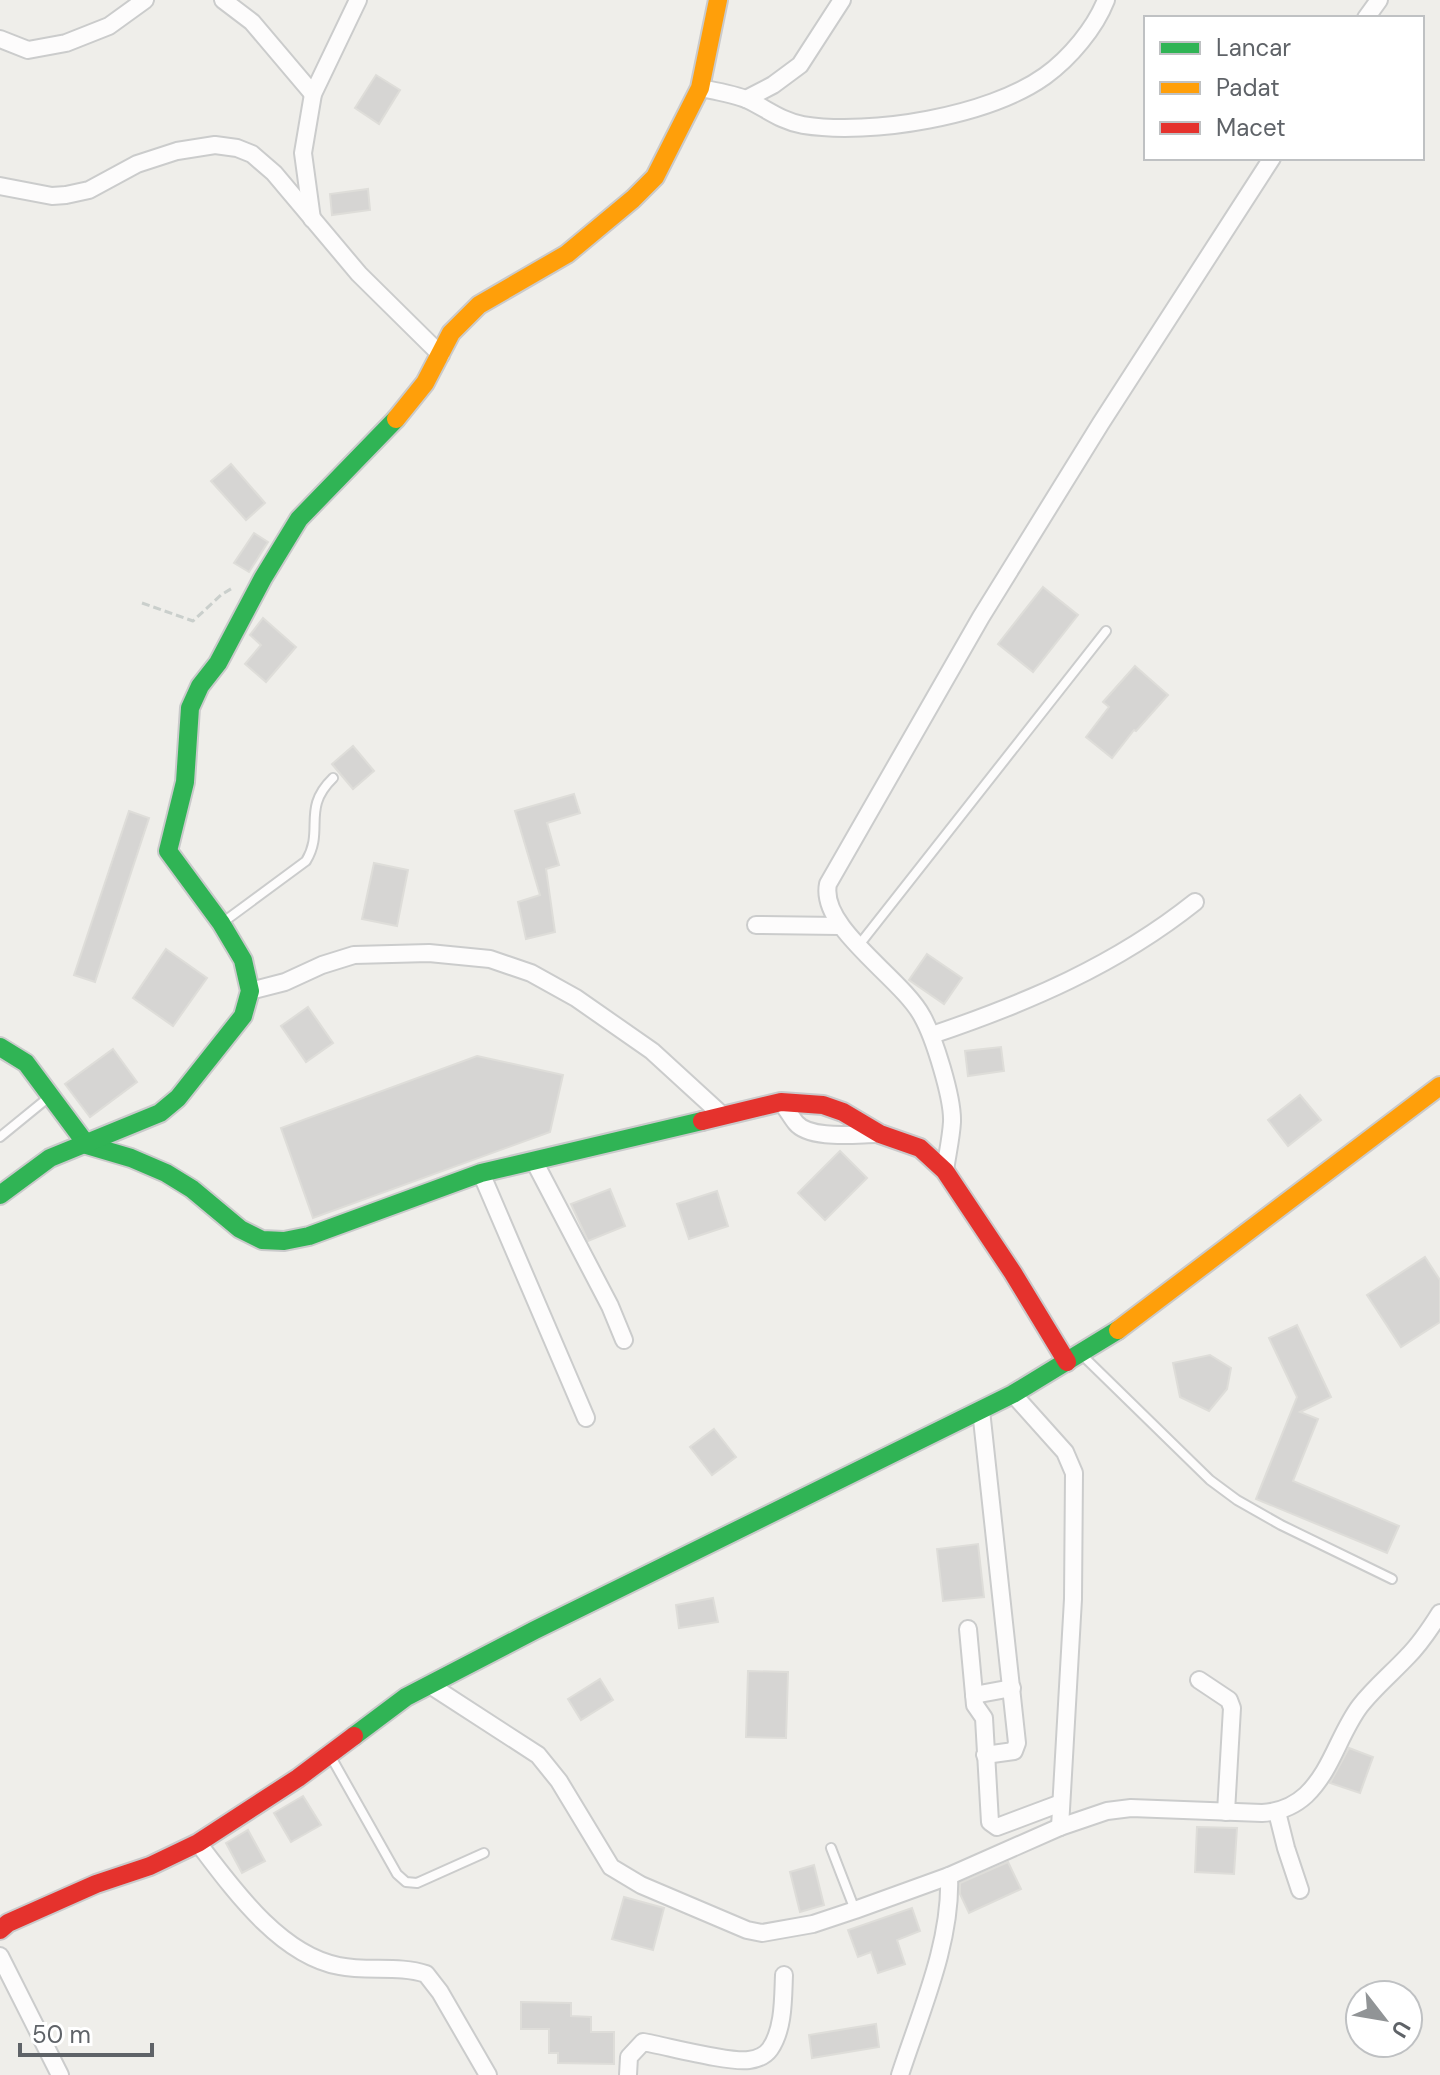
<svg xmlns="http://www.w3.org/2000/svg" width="1440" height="2075" font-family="'DM Sans',sans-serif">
	<rect width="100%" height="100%" fill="#efeeea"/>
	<g fill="#d6d5d3" stroke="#deddd9" stroke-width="2">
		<path d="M376,75L400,90L379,124L355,108Z"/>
		<path d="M368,189L370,210L332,215L330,194Z"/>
		<path d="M231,464L265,503L246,520L211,481Z"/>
		<path d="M254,533L268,542L249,572L234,563Z"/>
		<path d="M1043,587L1078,615L1033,672L998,644Z"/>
		<path d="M263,618L296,647L266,682L245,664L261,645L250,635Z"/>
		<path d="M1135,666L1168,695L1136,731L1134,730L1112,758L1086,737L1109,707L1103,702Z"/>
		<path d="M353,746L374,771L353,789L332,764Z"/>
		<path d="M574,794L580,813L547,823L559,865L546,869L555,932L526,939L518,902L540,895L515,811Z"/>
		<path d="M129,811L149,818L95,982L74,975Z"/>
		<path d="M374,863L408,870L397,926L362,919Z"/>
		<path d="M166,949L207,978L173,1026L133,998Z"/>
		<path d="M927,954L962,978L944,1004L909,980Z"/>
		<path d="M308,1007L333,1043L306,1062L281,1026Z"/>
		<path d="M1001,1047L1004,1071L968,1076L965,1051Z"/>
		<path d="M113,1049L137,1082L90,1117L65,1084Z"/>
		<path d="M477,1056L563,1075L550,1132L313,1218L281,1128Z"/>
		<path d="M1300,1095L1321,1120L1288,1146L1268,1120Z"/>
		<path d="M840,1151L867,1178L825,1220L798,1193Z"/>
		<path d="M610,1189L625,1226L588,1241L571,1204Z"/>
		<path d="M717,1191L728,1226L689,1239L677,1204Z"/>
		<path d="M1425,1257L1440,1280V1322L1401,1347L1367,1295Z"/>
		<path d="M1297,1325L1331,1397L1300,1412L1318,1419L1293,1481L1399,1526L1387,1553L1256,1499L1297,1397L1269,1338Z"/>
		<path d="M1210,1355L1231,1368L1227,1389L1209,1411L1180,1397L1173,1363Z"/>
		<path d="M714,1429L736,1457L712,1475L690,1447Z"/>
		<path d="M978,1544L984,1597L943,1601L937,1549Z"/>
		<path d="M713,1598L718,1622L679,1628L676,1605Z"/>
		<path d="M748,1671L788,1672L786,1738L746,1737Z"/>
		<path d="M600,1679L613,1700L581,1720L568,1699Z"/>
		<path d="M1349,1748L1373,1757L1360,1793L1330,1783Z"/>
		<path d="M303,1796L321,1825L291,1842L274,1813Z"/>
		<path d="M1197,1827L1237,1828L1234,1874L1195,1872Z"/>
		<path d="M248,1830L265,1861L242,1873L226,1843Z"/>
		<path d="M1008,1862L1021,1889L969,1913L960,1894V1883Z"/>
		<path d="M814,1865L824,1905L800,1912L790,1872Z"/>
		<path d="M624,1897L664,1908L653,1950L612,1939Z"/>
		<path d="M912,1908L920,1931L897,1940L905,1964L878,1973L871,1952L858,1957L848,1930Z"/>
		<path d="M521,2002L571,2003V2016L591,2017V2032H614V2064L558,2063V2053H549V2029H521Z"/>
		<path d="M876,2024L879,2047L812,2058L809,2035Z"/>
	</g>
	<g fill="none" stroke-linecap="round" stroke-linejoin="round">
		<defs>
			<g id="lane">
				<path d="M222,923L306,861C325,830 301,809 333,778"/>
				<path d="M859,945L1106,631"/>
				<path d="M0,1137L49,1097"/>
				<path d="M1082,1355L1210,1480L1237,1500L1281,1525L1392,1579"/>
				<path d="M331,1757L397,1874L406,1882L417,1883L484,1853"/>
				<path d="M831,1848L855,1910"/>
			</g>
			<g id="street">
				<path d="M223,0L252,22L313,94"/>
				<path d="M1366,18L1379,0"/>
				<path d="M0,39L28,50L66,43L109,26L145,0"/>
				<path d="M700,88C715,91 734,94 748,100C767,109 781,121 803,125C871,136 989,116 1045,76C1070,58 1095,28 1106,0"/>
				<path d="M746,99L773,85L800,65L842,0"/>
				<path d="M0,186L52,196L66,195L89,190L137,164L177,151L215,145L237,148L252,154L274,173L359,274L441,355"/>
				<path d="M312,219L303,153L313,94L358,0"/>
				<path d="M756,925L839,926"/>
				<path d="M250,991L285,982L322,965L354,955L429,953L490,959L531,973L576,998L652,1051L723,1116"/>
				<path d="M932,1035C1027,1003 1116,965 1195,902"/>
				<path d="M781,1102C787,1109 791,1117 796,1123C810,1140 857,1134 877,1134"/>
				<path d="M534,1161L610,1306L624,1340"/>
				<path d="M945,1171C947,1155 951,1139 952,1122C953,1098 934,1037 922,1016C901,977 819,928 828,884L981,617L1101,423L1272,158"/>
				<path d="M481,1173L586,1418"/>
				<path d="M1013,1394L1065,1452L1074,1473L1073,1599L1060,1827"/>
				<path d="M981,1410L1017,1743L1014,1751L985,1755"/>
				<path d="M968,1629L975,1705L984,1718L990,1822L997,1827L1061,1803"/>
				<path d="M1199,1680L1229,1700L1232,1708L1226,1812"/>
				<path d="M430,1685L538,1755L559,1781L611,1867L641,1885L747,1930L762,1933L813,1924L855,1910L949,1876L1060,1827L1107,1811L1131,1808L1262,1813C1279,1812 1293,1807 1306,1795C1332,1770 1339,1734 1360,1706C1374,1688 1391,1674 1407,1657C1420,1644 1430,1629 1440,1613"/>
				<path d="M974,1695L1012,1688"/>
				<path d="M1277,1812L1286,1848L1300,1890"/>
				<path d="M198,1843C233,1889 280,1955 339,1966C367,1972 399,1965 426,1974L440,1992L488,2075"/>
				<path d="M0,1956L60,2075"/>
				<path d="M628,2075L629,2057L643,2042C666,2046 729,2063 749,2060C757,2059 765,2056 770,2049C784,2029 783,1998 784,1975"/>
				<path d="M900,2075C920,2013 952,1942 949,1876"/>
			</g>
			<g id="fast">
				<path d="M0,1047L26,1063L87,1145L131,1158L166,1173L192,1189L240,1229L262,1240L284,1241L309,1236L481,1173L702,1121"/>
				<path d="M0,1195L50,1158L160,1113L178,1098L243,1016L250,991L243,960L221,923L168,851L185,782L190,708L200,686L218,663L263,578L299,519L396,419"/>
				<path d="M354,1736L406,1697L535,1630L1013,1394L1118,1330"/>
			</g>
			<g id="slow">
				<path d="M396,419L425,383L451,333L479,305L567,254L633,199L655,177L700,88L718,0"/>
				<path d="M1118,1330L1440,1086"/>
			</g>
			<g id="jam">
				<path d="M702,1121L781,1102L823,1105L843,1112L880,1134L920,1148L945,1171L1013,1273L1067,1362"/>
				<path d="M0,1930L8,1923L96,1884L150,1866L198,1843L298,1778L354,1736"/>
			</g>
		</defs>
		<use href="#lane" stroke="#cbcccc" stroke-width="12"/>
		<use href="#street" stroke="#cbcccc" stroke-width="20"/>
		<use href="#fast" stroke="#cacacb" stroke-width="22"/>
		<use href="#slow" stroke="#cacacb" stroke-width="22"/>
		<use href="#jam" stroke="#cacacb" stroke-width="22"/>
		<path stroke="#cacfcc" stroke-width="3" stroke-dasharray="8 4" stroke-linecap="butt" d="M142,603L193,621L221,595L234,587"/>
		<use href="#lane" stroke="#fdfcfc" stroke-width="8"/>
		<use href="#street" stroke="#fdfcfc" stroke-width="16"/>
		<use href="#fast" stroke="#30b455" stroke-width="18"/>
		<use href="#slow" stroke="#ff9f0a" stroke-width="18"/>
		<use href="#jam" stroke="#e5322d" stroke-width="18"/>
	</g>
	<rect x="1144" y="16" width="280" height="144" fill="#ffffff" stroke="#bfc1c3" stroke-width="2"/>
	<rect x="1160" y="42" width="40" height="12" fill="#30b455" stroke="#bfc1c3" stroke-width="2"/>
	<text x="1216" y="56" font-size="24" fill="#5f6368">Lancar</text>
	<rect x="1160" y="82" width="40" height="12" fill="#ff9f0a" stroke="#bfc1c3" stroke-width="2"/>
	<text x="1216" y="96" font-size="24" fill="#5f6368">Padat</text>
	<rect x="1160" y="122" width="40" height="12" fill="#e5322d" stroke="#bfc1c3" stroke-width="2"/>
	<text x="1216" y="136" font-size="24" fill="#5f6368">Macet</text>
	<g transform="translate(1384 2019) rotate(121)"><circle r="38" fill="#ffffff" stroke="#bfc1c3" stroke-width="2"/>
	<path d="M0-6L14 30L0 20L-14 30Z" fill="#919496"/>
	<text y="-12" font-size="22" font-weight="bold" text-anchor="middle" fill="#5f6368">U</text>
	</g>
	<path d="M20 2043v12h132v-12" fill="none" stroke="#5f6368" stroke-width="4"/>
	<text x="32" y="2043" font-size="24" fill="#5f6368" stroke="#ffffff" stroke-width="6" paint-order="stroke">50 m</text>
</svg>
